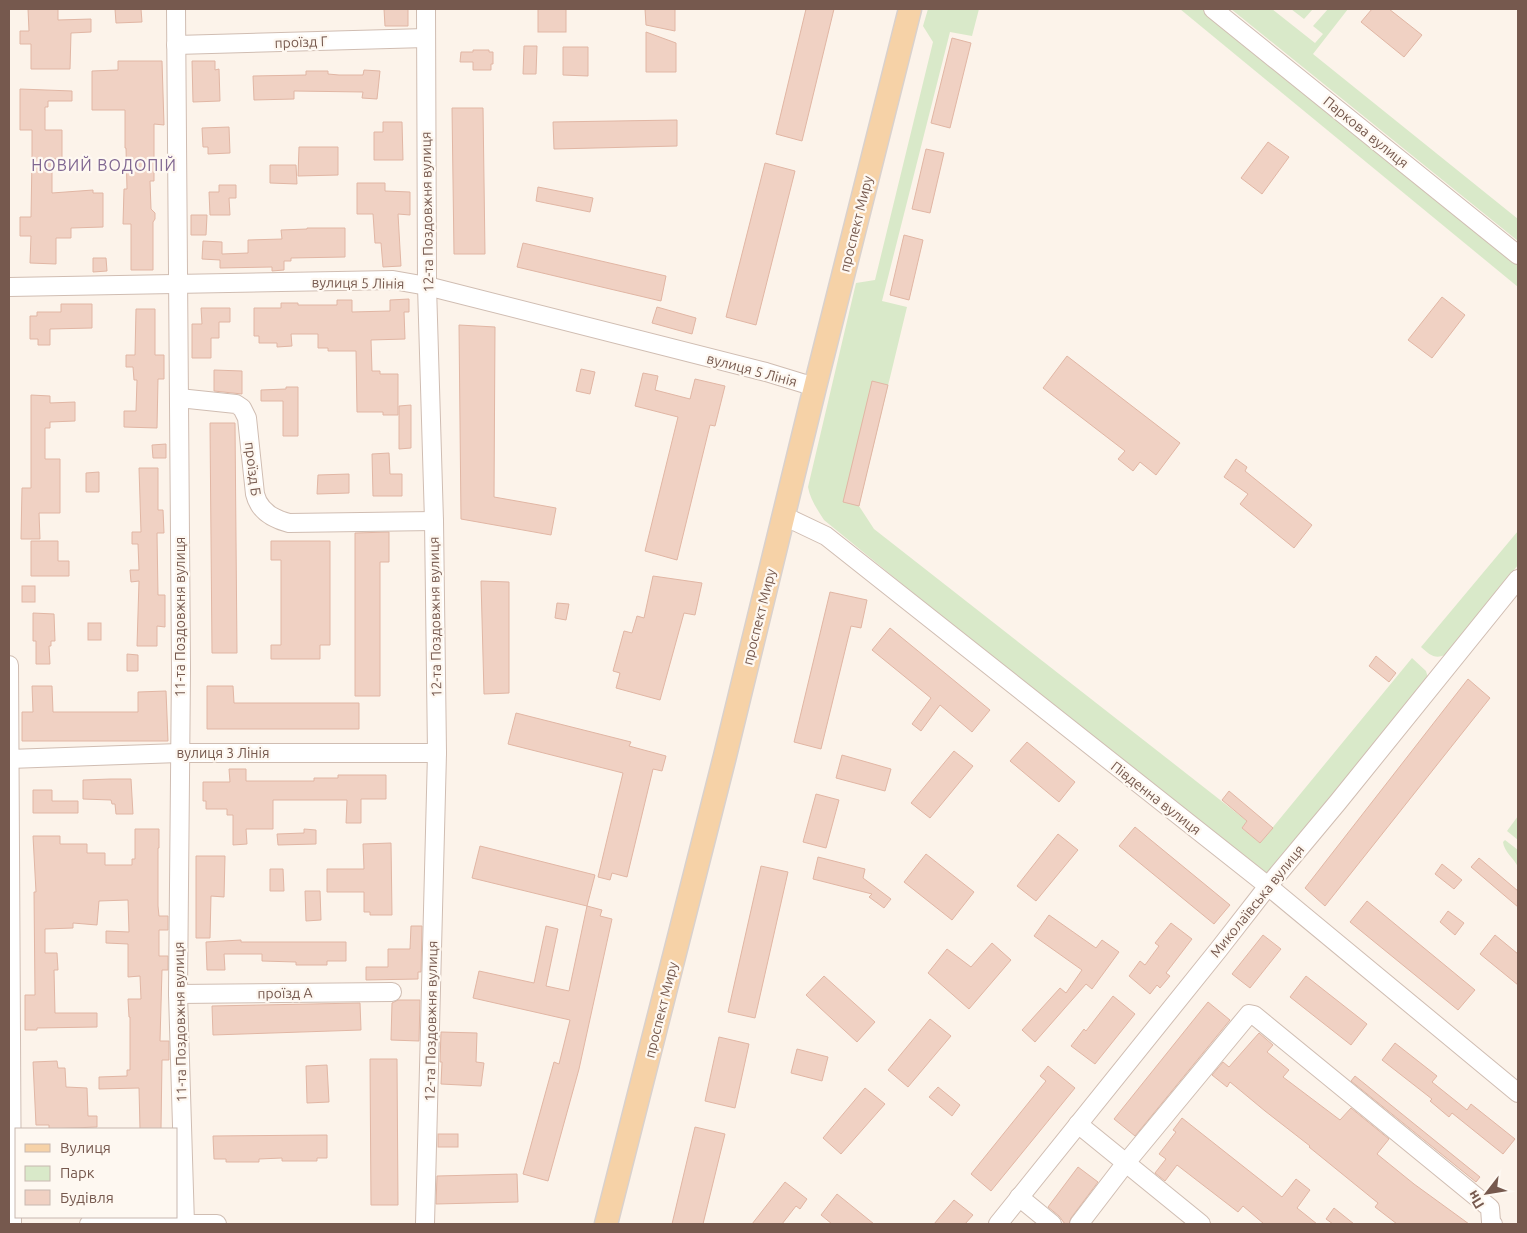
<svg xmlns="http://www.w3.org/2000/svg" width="1527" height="1233" font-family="Ubuntu,sans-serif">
	<rect width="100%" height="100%" fill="#fcf3ea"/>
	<g fill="#d9e9c9">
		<path d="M928,9H979L972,36L950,32L882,301L907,307L859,506L874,529L1247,821L1242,828L1260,843L1412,658L1426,671L1428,678L1269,874L1260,877L824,520C817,509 810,499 808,487L856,283L875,280L933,42L923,26Z"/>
		<path d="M1180,9H1202L1518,265V287Z"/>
		<path d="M1231,9H1272L1315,43L1323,34L1313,26L1328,9H1348L1313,54L1518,219V241Z"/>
		<path d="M1291,9H1313L1304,19Z"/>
		<path d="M1518,531V565L1447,654C1435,660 1430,655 1421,647Z"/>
		<path d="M1518,816V840L1507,831Z"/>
		<path d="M1505,840L1518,850V867C1514,858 1504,852 1503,842Z"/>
	</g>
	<g fill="#f0d1c3" stroke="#e1b6a4">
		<path d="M28,9H58V20L91,19V32L71,33L70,69H31V44H20V31H29Z"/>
		<path d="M115,9H141L142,22L116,23Z"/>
		<path d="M384,9H408V26H385Z"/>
		<rect x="538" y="9" width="28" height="23"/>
		<path d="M645,9H675V31L646,25Z"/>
		<path d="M806,9H834L802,141L776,134Z"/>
		<path d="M1372,9H1389L1422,35L1404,57L1361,22Z"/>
		<path d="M646,32L676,43V72H646Z"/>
		<path d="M952,38L971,43L950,128L931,123Z"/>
		<path d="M524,46H537L536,74H523Z"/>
		<path d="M563,47H588V76L563,75Z"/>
		<path d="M473,50H489V52H493V64H491V70H473V62H460L461,52H473Z"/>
		<path d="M118,61H162L164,125L154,124V181H150L151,209L155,213V219L153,222V270H131V224H123L124,189H127L126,148H125V110H92V71L118,70Z"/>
		<path d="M192,61H215V70L219,69L220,101L193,102Z"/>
		<path d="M364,70L380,71L377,99L362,98L363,92L294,91V99L254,100L253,76L306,75V71H328V74L339,75H363Z"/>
		<path d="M20,89L72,91V101H48V107H45V130H62V159H52V193L93,190V193H103V227L71,228V238H56V264L30,263L31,236H20V217H31L32,158V130H20Z"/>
		<path d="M452,108H483L485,254H454Z"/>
		<path d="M677,120V146L554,149L553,122Z"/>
		<path d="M383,122H402L403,160H374V132H383Z"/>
		<path d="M229,127L230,153L208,154V147H203L202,128Z"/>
		<path d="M1268,142L1289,157L1262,194L1241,178Z"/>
		<path d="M299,147H338V175L298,176Z"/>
		<path d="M926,149L944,153L930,213L912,209Z"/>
		<path d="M765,163L795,171L756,325L726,317Z"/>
		<path d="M270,165H296L297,184L270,183Z"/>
		<path d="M357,183H385V191L410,192V215L398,214L401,266L383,267L381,243H375L373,214H357Z"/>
		<path d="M219,185H236V198H229L230,215H210L209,192H219Z"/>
		<path d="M538,187L593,198L590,212L536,201Z"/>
		<path d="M191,215H207L206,235H191Z"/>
		<path d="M307,228H345V257L291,258V261H284V270L272,271V267L220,268V260L202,259L203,241L222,242V254L248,253V240L282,239L281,230L307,229Z"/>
		<path d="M904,235L923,240L909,300L890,295Z"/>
		<path d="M523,243L666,276L661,301L517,267Z"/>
		<path d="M93,258H106L107,271L93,272Z"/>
		<path d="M1442,297L1465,315L1432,358L1408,340Z"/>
		<path d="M409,299V312H404L405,339L371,340L372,371H380V374H398V415H383V412H357L356,351H328V348H318V334H291L292,346L277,347V343H259V336H254V308H281V303H298V305H337V300H352V312L390,311V300Z"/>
		<path d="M61,304H92V328L50,329V345H38V339H30V316H37V312H61Z"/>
		<path d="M657,307L696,318L692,334L652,323Z"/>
		<path d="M201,308H230V322H219V338H211V358H192V324H202Z"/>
		<path d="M136,309H155V355H164V379H158L157,428L124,427V411H136L137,380H134L133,367H126V355H135Z"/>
		<path d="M459,325L495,327L494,497L556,508L551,535L461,519Z"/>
		<path d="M1067,356L1180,443L1156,475L1140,462L1133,471L1118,459L1125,451L1043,388Z"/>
		<path d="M581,369L595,372L590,394L576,391Z"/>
		<path d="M214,370L242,371V394L214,391Z"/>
		<path d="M643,373L658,376L655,390L690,399L695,379L725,386L715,426L710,425L677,560L645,551L678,417L635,406Z"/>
		<path d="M872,381L888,385L859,506L843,502Z"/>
		<path d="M286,387H298V436H283V401H261V390L286,389Z"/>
		<path d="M31,395L50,396V403L75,402V421L50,422V428H45V459H60V513H39L40,539H21L22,488H31Z"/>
		<path d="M411,405V448L399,449V406Z"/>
		<path d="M210,423H235L237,653H212Z"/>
		<path d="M166,444V458H153L152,445Z"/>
		<path d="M389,453L390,474H402V496H373L372,454Z"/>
		<path d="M1236,459L1247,467L1245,471L1312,525L1294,548L1240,504L1248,494L1224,477Z"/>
		<path d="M139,468H158V510H163L164,533H157L158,595H165V627L157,626V646H137L139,581L131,582L130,570H139L138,544H132V532H141Z"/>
		<path d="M99,472V492H86V473Z"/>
		<path d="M349,474V493L317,494L318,475Z"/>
		<path d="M389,532V562H380V696H355V533Z"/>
		<path d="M31,541H58V561H69V576H31Z"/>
		<path d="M271,541H330V645H320V659H271V645H281V560H271Z"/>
		<path d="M653,576L702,583L695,615L684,613L660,700L616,688L620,673L613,671L624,631L632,633L637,616L644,618Z"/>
		<path d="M481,581L509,582V693L484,694Z"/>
		<rect x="22" y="586" width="13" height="16"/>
		<path d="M830,592L867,600L861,628L851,626L821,749L794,742Z"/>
		<path d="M557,603L569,604L566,620L555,618Z"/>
		<path d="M33,613L54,614L55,641H51V646H49L50,664H36V641H33Z"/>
		<rect x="88" y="623" width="13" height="17"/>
		<path d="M890,628L990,710L972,732L940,705L921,731L912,724L931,698L872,650Z"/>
		<path d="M127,654L138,655V671H127Z"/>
		<path d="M1376,656L1396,673L1389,682L1369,666Z"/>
		<path d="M1468,679L1490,698L1325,906L1305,888Z"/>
		<path d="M32,686H52L53,712H138V692L166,691L168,741H22V712H33Z"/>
		<path d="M207,686H233L234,703H359V729H207Z"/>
		<path d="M516,713L631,742L629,746L666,756L662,771L653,769L627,877L612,873L610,880L598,877L623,773L508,744Z"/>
		<path d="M1027,742L1075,782L1059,802L1010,761Z"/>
		<path d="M954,751L973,766L930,818L911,803Z"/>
		<path d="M842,755L891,769L885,791L836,778Z"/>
		<path d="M229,769H246V781H314V778H338V775H386V799H361V823H346L347,800H273V829H246L247,844L233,845V815H227V809H206V801H203V782H230Z"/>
		<path d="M111,779H131L133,814H116L115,804H112L111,800L83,799V780Z"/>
		<path d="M33,790H52V801H78V813H33Z"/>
		<path d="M1229,791L1273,828L1260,843L1242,828L1247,821L1222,800Z"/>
		<path d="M816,794L839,800L826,848L803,842Z"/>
		<path d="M1135,827L1230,905L1214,924L1119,846Z"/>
		<path d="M135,829H159V848H158V906L159,916H168V930H159V956H168V970H162L160,1041H169V1060H162L161,1129H140L139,1088L99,1089V1077L127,1076V1070H130V1017H129L128,999H141L140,976L128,977V944L106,943V931L129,932L128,900L99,901L97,925L73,923V928L45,929V953H57L58,970H54L55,1013H97V1027L37,1028V1030H25V995H35L34,892H36L33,836H60V844H87V853H105V865H132V859H135Z"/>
		<path d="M304,829L316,830V844L278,845L277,834L304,833Z"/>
		<path d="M1058,834L1078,850L1036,901L1017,886Z"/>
		<path d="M391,843L392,915H370V912H364V892H327V869H364L363,844Z"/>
		<path d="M480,846L595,875L587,906L472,878Z"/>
		<path d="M926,854L974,892L952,920L904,882Z"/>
		<path d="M196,856H225L224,897L211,896L210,938H196Z"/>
		<path d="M818,857L865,869L863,878L891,899L884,908L869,897L872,894L813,879Z"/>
		<path d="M1479,858L1518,891V907L1471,867Z"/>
		<path d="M1442,864L1462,880L1454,889L1435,874Z"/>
		<path d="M761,866L788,872L755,1018L728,1012Z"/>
		<path d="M270,869H283L284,891H270Z"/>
		<path d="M305,891H320L321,920L306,921Z"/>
		<path d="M1367,901L1475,990L1458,1010L1350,922Z"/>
		<path d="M587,906L602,910L600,916L612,919L579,1069L548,1181L523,1174L554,1062L559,1064L570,1020L473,998L479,971L534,983L546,926L558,929L546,986L569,991Z"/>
		<path d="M1448,911L1464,923L1455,935L1440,922Z"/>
		<path d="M1049,915L1096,948L1102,940L1119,952L1092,989L1086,984L1035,1042L1022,1030L1060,988L1066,993L1082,970L1034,936Z"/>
		<path d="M1171,923L1192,939L1166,973L1170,976L1160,988L1157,985L1150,994L1129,976L1140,961L1145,965L1159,946L1155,943Z"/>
		<path d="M411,926H422L421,972H418V979L366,980V967H388V949H410Z"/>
		<path d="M1263,935L1281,949L1250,988L1232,974Z"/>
		<path d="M1495,935L1518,954V985L1480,954Z"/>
		<path d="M241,940V942H346V961H327V965H296V962L262,961V954H224L225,970H207L206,942Z"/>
		<path d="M992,943L1011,960L969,1009L928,973L947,949L971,967Z"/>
		<path d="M824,976L875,1022L857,1042L806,995Z"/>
		<path d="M1306,976L1367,1024L1351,1045L1290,997Z"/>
		<path d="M1113,996L1135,1014L1095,1064L1071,1046L1084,1029L1086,1031Z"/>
		<path d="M398,1000H420L419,1041L391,1040L392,1003Z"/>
		<path d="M1208,1002L1230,1020L1135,1136L1114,1119Z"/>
		<path d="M360,1003L361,1030L213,1035L212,1006Z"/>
		<path d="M930,1019L951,1036L908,1087L888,1070Z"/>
		<path d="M441,1032L477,1033L476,1062L484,1063L481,1086L441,1084L442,1062H440Z"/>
		<path d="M1259,1033L1273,1045L1267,1052L1289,1070L1283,1077L1340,1120L1351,1108L1389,1139L1377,1154L1414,1184L1469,1224H1397L1375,1207L1378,1203L1309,1147L1310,1146L1265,1111L1230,1082L1227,1087L1212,1075L1223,1062L1229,1067Z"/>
		<path d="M719,1037L749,1044L735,1108L705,1101Z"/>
		<path d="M1395,1043L1437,1076L1432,1082L1467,1110L1471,1104L1515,1139L1503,1154L1452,1113L1449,1117L1430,1101L1432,1099L1382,1060Z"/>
		<path d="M797,1049L828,1057L822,1081L791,1073Z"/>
		<path d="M370,1059H397L398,1205H371Z"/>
		<path d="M57,1061L58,1068H65L66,1087L87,1088L88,1116H97V1127L49,1129V1125H36L33,1062Z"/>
		<path d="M327,1065L329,1102L307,1103L306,1066Z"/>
		<path d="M1048,1066L1075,1088L991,1191L971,1174L1046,1081L1040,1076Z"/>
		<path d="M1355,1076L1480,1177L1476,1182L1351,1081Z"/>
		<path d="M938,1087L960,1105L952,1116L929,1097Z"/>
		<path d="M865,1088L885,1104L841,1154L823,1138Z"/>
		<path d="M1182,1118L1282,1197L1296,1179L1310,1190L1297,1208L1317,1224H1264L1243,1206L1238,1212L1177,1165L1165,1181L1155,1173L1166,1159L1159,1154L1176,1132L1173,1130Z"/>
		<path d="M695,1127L725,1134L703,1224H672Z"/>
		<rect x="438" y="1134" width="20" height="13"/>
		<path d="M327,1135V1158H317V1161H282V1158L259,1159V1162H226V1159H214L213,1136Z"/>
		<path d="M1078,1167L1098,1182L1071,1218L1069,1224H1065L1059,1216L1048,1207Z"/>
		<path d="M517,1174L518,1202L436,1204L437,1176Z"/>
		<path d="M785,1182L807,1199L800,1209L796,1206L782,1224H752Z"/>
		<path d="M837,1194L874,1224H832L821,1215Z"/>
		<path d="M954,1200L973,1215L965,1224H934Z"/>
		<path d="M1334,1208L1354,1224H1333L1326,1219Z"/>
	</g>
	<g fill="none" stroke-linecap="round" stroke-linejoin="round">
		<defs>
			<g id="minor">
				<path d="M176,9L181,669L178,994L185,1224"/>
				<path d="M1213,9L1518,255"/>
				<path d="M176,45L426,38"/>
				<path d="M9,287L393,280L427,286L766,372L815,387"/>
				<path d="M179,398L236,404L242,408L247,418L255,494C259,511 273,519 289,523L434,521"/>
				<path d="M784,516L826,536L1268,886L1518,1093"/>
				<path d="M9,665L12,1224"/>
				<path d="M9,759L179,753H437"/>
				<path d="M178,994L392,992"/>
				<path d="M1078,1124L1201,1224"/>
				<path d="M1019,1197L1052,1224"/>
				<path d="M89,1224H217"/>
				<path d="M425,1224L437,753L434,521L427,286L426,9"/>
				<path d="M998,1224L1219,949L1268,886L1338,802L1518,579"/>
				<path d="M1079,1224L1125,1164L1249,1014L1254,1015L1490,1208L1491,1222L1493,1224"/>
			</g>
			<path id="major" d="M606,1224L725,756L815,387L910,9"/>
		</defs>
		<use href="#minor" stroke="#d0bdb2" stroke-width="20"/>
		<use href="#major" stroke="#d9d1cd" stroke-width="25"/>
		<use href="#minor" stroke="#fff" stroke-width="18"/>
		<use href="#major" stroke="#f6d2a7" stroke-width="22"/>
	</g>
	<g text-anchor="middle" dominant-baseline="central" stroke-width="4.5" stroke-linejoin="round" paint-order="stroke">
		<g font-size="14" fill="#76594e" stroke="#fef8f1">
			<text transform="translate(301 42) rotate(-2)">проїзд Г</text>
			<text transform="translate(1366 132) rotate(39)">Паркова вулиця</text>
			<text transform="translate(427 212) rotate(-91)">12-та Поздовжня вулиця</text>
			<text transform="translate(856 224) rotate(-76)">проспект Миру</text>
			<text transform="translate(358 283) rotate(1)">вулиця 5 Лінія</text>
			<text transform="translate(752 370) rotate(15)">вулиця 5 Лінія</text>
			<text transform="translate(253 469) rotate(83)">проїзд Б</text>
			<text transform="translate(180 617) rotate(-90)">11-та Поздовжня вулиця</text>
			<text transform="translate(435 617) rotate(-91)">12-та Поздовжня вулиця</text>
			<text transform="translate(759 617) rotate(-76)">проспект Миру</text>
			<text x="223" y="753">вулиця 3 Лінія</text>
			<text transform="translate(1156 798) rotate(38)">Південна вулиця</text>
			<text transform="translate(1257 901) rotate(-51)">Миколаївська вулиця</text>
			<text transform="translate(285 993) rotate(-1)">проїзд А</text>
			<text transform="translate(661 1010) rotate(-76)">проспект Миру</text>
			<text transform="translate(431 1021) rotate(-89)">12-та Поздовжня вулиця</text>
			<text transform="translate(180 1022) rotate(-91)">11-та Поздовжня вулиця</text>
		</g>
		<g font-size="16" letter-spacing="1" fill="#7f6691" stroke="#fef8f1">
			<text x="104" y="165">НОВИЙ ВОДОПІЙ</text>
		</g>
	</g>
	<rect width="1527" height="1233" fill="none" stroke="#76594e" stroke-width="20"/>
	<rect x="15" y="1128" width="162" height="90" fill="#fef8f1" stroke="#c8b8b0"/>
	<rect x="25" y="1144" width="25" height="8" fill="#f6d2a7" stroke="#c8b8b0"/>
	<text x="60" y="1153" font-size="15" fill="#76594e">Вулиця</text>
	<rect x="25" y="1166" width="25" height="15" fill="#d9e9c9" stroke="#c8b8b0"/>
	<text x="60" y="1178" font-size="15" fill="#76594e">Парк</text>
	<rect x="25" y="1190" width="25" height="15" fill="#f0d1c3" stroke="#c8b8b0"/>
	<text x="60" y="1203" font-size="15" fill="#76594e">Будівля</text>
	<g transform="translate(1487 1193) rotate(239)" stroke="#fef8f1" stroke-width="4" paint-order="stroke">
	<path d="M0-4L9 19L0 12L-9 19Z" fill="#76594e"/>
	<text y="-8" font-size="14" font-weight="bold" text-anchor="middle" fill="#76594e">Пн</text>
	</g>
</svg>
